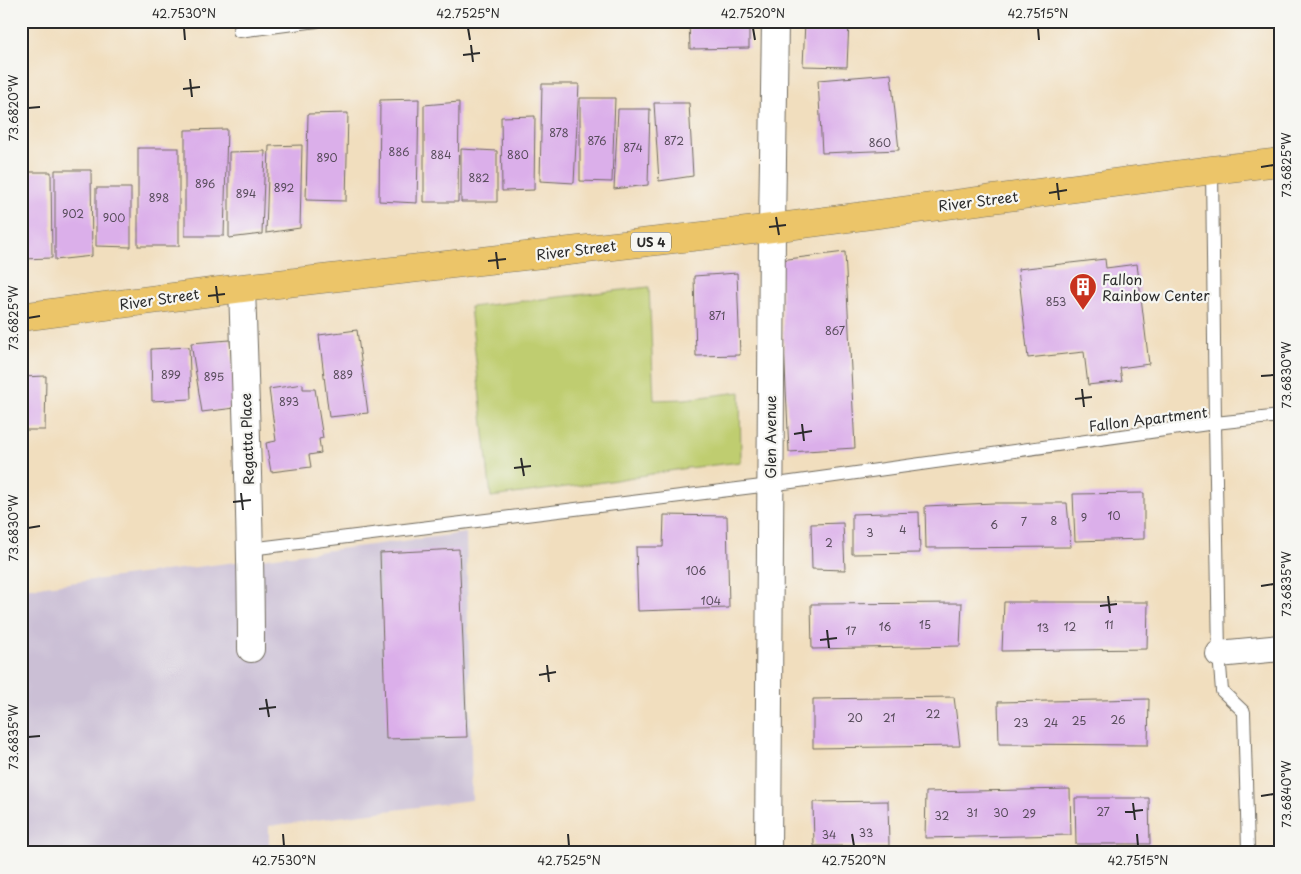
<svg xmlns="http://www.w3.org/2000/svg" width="1301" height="874" font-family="'Playpen Sans',sans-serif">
	<rect width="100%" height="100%" fill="#f6f6f2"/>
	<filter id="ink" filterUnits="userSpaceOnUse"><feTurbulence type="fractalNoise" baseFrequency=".02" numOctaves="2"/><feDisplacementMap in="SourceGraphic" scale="10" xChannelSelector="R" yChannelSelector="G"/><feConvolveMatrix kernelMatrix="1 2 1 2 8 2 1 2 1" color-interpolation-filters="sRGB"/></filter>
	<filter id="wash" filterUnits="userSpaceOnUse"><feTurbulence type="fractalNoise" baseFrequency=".0096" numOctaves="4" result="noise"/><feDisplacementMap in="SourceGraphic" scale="20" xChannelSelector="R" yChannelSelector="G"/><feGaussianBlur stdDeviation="1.12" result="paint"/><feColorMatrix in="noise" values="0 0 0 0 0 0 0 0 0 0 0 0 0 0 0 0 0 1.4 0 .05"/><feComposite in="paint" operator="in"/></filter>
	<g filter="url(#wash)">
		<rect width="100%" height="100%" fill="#f1debe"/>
		<path fill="#cbbfd5" d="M466,533L472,800L269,826V853H21V589Z"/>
		<path fill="#bfcd6f" stroke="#757c4d" d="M649,287L654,400L685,399L740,392L741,462L687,468L604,482L491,497L470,307Z"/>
		<g id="blocks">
			<g fill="#dbafea">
				<path d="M689,21H749V48L690,49Z"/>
				<path d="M805,21H849L847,67L803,66Z"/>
				<path d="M891,74L899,150L822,153L818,80Z"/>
				<path d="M542,84H579L574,183L540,181Z"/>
				<path d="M580,98H615L612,182L580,181Z"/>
				<path d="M419,99L417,203L379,201L380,100Z"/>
				<path d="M459,102L458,202H424V105Z"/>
				<path d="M654,103H689L693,176L659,181Z"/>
				<path d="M618,109H650L648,185L614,189Z"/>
				<path d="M348,113L346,201L306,200L308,114Z"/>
				<path d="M535,116L534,190L502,191L501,117Z"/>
				<path d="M227,129L224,236H185V130Z"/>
				<path d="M302,145L300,228L266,233L269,146Z"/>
				<rect x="138" y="148" width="41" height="98"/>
				<path d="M461,149L497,151V202H461Z"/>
				<path d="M265,151L262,234L229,238V152Z"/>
				<path d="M55,170H91L92,256L55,260Z"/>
				<path d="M21,172H51L52,258L21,259Z"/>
				<path d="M96,188H131V247L96,246Z"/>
				<path d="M845,252L855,448L789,452L780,260Z"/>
				<path d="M1105,259L1106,268L1137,264L1149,364L1120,368L1122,381L1088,385L1084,352L1028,358L1018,269Z"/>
				<path d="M737,273L740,355L696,356L694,276Z"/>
				<path d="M357,330L368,413L329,417L319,335Z"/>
				<path d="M230,340L235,408L202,412L191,343Z"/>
				<path d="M189,347L191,399L152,401L151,349Z"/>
				<path d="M46,376L45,430H21V377Z"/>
				<path d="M303,384V389H315L323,438L319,439L321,453L309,455L311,467L271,472L266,443L276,441L269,389Z"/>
				<path d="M1144,493V539L1075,541L1073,494Z"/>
				<path d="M994,503H1067L1071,547L926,548L925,506Z"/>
				<path d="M919,512L920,553L852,554V514Z"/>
				<path d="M664,515L727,516L729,608L638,611L636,547H663Z"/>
				<path d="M843,523L845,570L812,569L811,524Z"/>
				<path d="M459,549L467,737L386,739L380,553Z"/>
				<path d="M1004,602H1148L1147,649L1002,651Z"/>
				<path d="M962,603L960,646L812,649L811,604Z"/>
				<path d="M954,697L960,746L813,748V699Z"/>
				<path d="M1149,699L1148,745L999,744L998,702Z"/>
				<path d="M1070,789L1071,835L925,838L926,792Z"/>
				<path d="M1075,798H1149L1150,844H1076Z"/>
				<path d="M888,801L889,846H814L813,802Z"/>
			</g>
		</g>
	</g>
	<g filter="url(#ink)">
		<use href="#blocks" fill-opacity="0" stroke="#706a5e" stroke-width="1"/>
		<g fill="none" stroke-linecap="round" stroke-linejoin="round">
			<defs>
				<g id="service">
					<path d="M239,31L317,21"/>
					<path d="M1212,170L1215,423L1219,654L1222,691L1244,712L1248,849L1244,853"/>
					<path d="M250,549L770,485L1215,423L1280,416"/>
				</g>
				<g id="minor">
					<path d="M242,288C246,408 251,529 251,649"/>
					<path d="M1219,654L1280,648"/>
					<path d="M768,853L772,228L775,21"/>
				</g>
				<path id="primary" d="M21,317L242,288L772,228L1212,170L1280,162"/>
			</defs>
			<use href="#service" stroke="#706a5e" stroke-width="14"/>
			<use href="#minor" stroke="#706a5e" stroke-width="28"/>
			<use href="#primary" stroke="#706a5e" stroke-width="29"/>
			<use href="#service" stroke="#fff" stroke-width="12"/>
			<use href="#minor" stroke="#fff" stroke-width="26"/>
			<use href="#primary" stroke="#ecc569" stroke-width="28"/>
		</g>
	</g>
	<path fill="none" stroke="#2b2b2b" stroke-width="2" d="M184,28L185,40M468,28L470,40M753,28L755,40M1038,28L1039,40M471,45L473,62M463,55L480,53M190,79L192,97M183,89L200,87M28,108L40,107M1261,167L1274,165M1057,183L1059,200M1049,193L1067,190M776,217L779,235M769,227L786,225M496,252L498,269M488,261L506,259M216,286L218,303M208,296L225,294M28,318L40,316M1261,376L1274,375M1082,389L1084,407M1075,399L1092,397M802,424L804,441M794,434L812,431M521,458L524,476M514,468L531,466M241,493L243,510M233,502L251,500M28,528L40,526M1261,586L1274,584M1108,596L1110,613M1100,606L1117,604M827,630L829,648M820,640L837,638M547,665L549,682M539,675L556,672M266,699L269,717M259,709L276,707M28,737L40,736M1261,796L1274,794M1133,803L1135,820M1125,812L1143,810M283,834L284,846M568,834L569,846M852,834L854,846M1137,834L1138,846"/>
	<defs>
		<symbol id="building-pin" viewBox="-11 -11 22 30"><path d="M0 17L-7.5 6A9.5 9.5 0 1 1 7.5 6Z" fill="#c8321e" stroke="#f6f6f2"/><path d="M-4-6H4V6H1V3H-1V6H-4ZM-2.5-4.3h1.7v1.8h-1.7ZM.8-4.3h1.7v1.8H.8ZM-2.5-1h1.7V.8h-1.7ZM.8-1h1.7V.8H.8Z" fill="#fff"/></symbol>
	</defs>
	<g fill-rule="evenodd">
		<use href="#building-pin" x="1067" y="271" width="32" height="43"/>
	</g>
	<g text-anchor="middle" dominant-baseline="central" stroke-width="4.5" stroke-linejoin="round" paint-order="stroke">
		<g font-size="11" fill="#574c5b">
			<text x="559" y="132">878</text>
			<text x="597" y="140">876</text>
			<text x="674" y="140">872</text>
			<text x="880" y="142">860</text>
			<text x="633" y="147">874</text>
			<text x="399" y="151">886</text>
			<text x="441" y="154">884</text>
			<text x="518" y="154">880</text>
			<text x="327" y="157">890</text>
			<text x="479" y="177">882</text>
			<text x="205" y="183">896</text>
			<text x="284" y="187">892</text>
			<text x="246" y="193">894</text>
			<text x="159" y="197">898</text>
			<text x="73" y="213">902</text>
			<text x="114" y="217">900</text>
			<text x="1056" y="301">853</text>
			<text x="717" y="315">871</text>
			<text x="835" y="330">867</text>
			<text x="171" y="374">899</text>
			<text x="343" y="374">889</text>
			<text x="214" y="376">895</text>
			<text x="289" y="401">893</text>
			<text x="1114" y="515">10</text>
			<text x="1084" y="517">9</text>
			<text x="1054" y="520">8</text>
			<text x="1024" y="521">7</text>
			<text x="994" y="524">6</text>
			<text x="903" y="529">4</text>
			<text x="870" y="532">3</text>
			<text x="829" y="542">2</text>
			<text x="696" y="570">106</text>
			<text x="711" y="600">104</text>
			<text x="925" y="624">15</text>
			<text x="1109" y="624">11</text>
			<text x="885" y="626">16</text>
			<text x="1070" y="626">12</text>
			<text x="1043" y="627">13</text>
			<text x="851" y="630">17</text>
			<text x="933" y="713">22</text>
			<text x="855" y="717">20</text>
			<text x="889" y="717">21</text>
			<text x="1118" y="719">26</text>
			<text x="1079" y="720">25</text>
			<text x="1021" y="722">23</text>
			<text x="1051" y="722">24</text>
			<text x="1103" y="811">27</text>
			<text x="972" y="812">31</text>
			<text x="1001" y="812">30</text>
			<text x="1029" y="813">29</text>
			<text x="942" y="815">32</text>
			<text x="866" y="832">33</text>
			<text x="829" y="834">34</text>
		</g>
		<rect fill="#f6f6f2" stroke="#686867" stroke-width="1" x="631" y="232.5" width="40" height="19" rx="4"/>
		<g font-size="12" font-weight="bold" fill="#2b2b2b">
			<text x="651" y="242">US 4</text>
		</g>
		<g font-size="14" fill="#2b2b2b" stroke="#f6f6f2">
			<text transform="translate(978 201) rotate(-7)">River Street</text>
			<text transform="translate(576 250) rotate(-7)">River Street</text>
			<text transform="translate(159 299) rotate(-8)">River Street</text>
			<text transform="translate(1148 419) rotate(-7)">Fallon Apartment</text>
			<text transform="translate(770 437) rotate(-90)">Glen Avenue</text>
			<text transform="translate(247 439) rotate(-92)">Regatta Place</text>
		</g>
		<g font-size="14" fill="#2b2b2b" stroke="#f6f6f2" text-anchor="start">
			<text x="1102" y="279">Fallon<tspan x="1102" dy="16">Rainbow Center</tspan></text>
		</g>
	</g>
	<rect width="1301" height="874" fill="none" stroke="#f6f6f2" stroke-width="55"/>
	<rect x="28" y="28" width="1246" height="818" fill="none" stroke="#2b2b2b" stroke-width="2"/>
	<g font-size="12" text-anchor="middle" fill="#2b2b2b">
		<text x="184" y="18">42.7530°N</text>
		<text x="468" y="18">42.7525°N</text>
		<text x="753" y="18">42.7520°N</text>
		<text x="1038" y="18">42.7515°N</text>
		<text transform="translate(14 108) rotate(-90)" y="4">73.6820°W</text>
		<text transform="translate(1287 165) rotate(-90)" y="4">73.6825°W</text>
		<text transform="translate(14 318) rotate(-90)" y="4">73.6825°W</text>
		<text transform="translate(1287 375) rotate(-90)" y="4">73.6830°W</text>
		<text transform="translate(14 528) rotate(-90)" y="4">73.6830°W</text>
		<text transform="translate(1287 584) rotate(-90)" y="4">73.6835°W</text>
		<text transform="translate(14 737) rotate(-90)" y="4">73.6835°W</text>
		<text transform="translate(1287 794) rotate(-90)" y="4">73.6840°W</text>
		<text x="284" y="865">42.7530°N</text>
		<text x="569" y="865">42.7525°N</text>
		<text x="854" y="865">42.7520°N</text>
		<text x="1138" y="865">42.7515°N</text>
	</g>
</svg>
